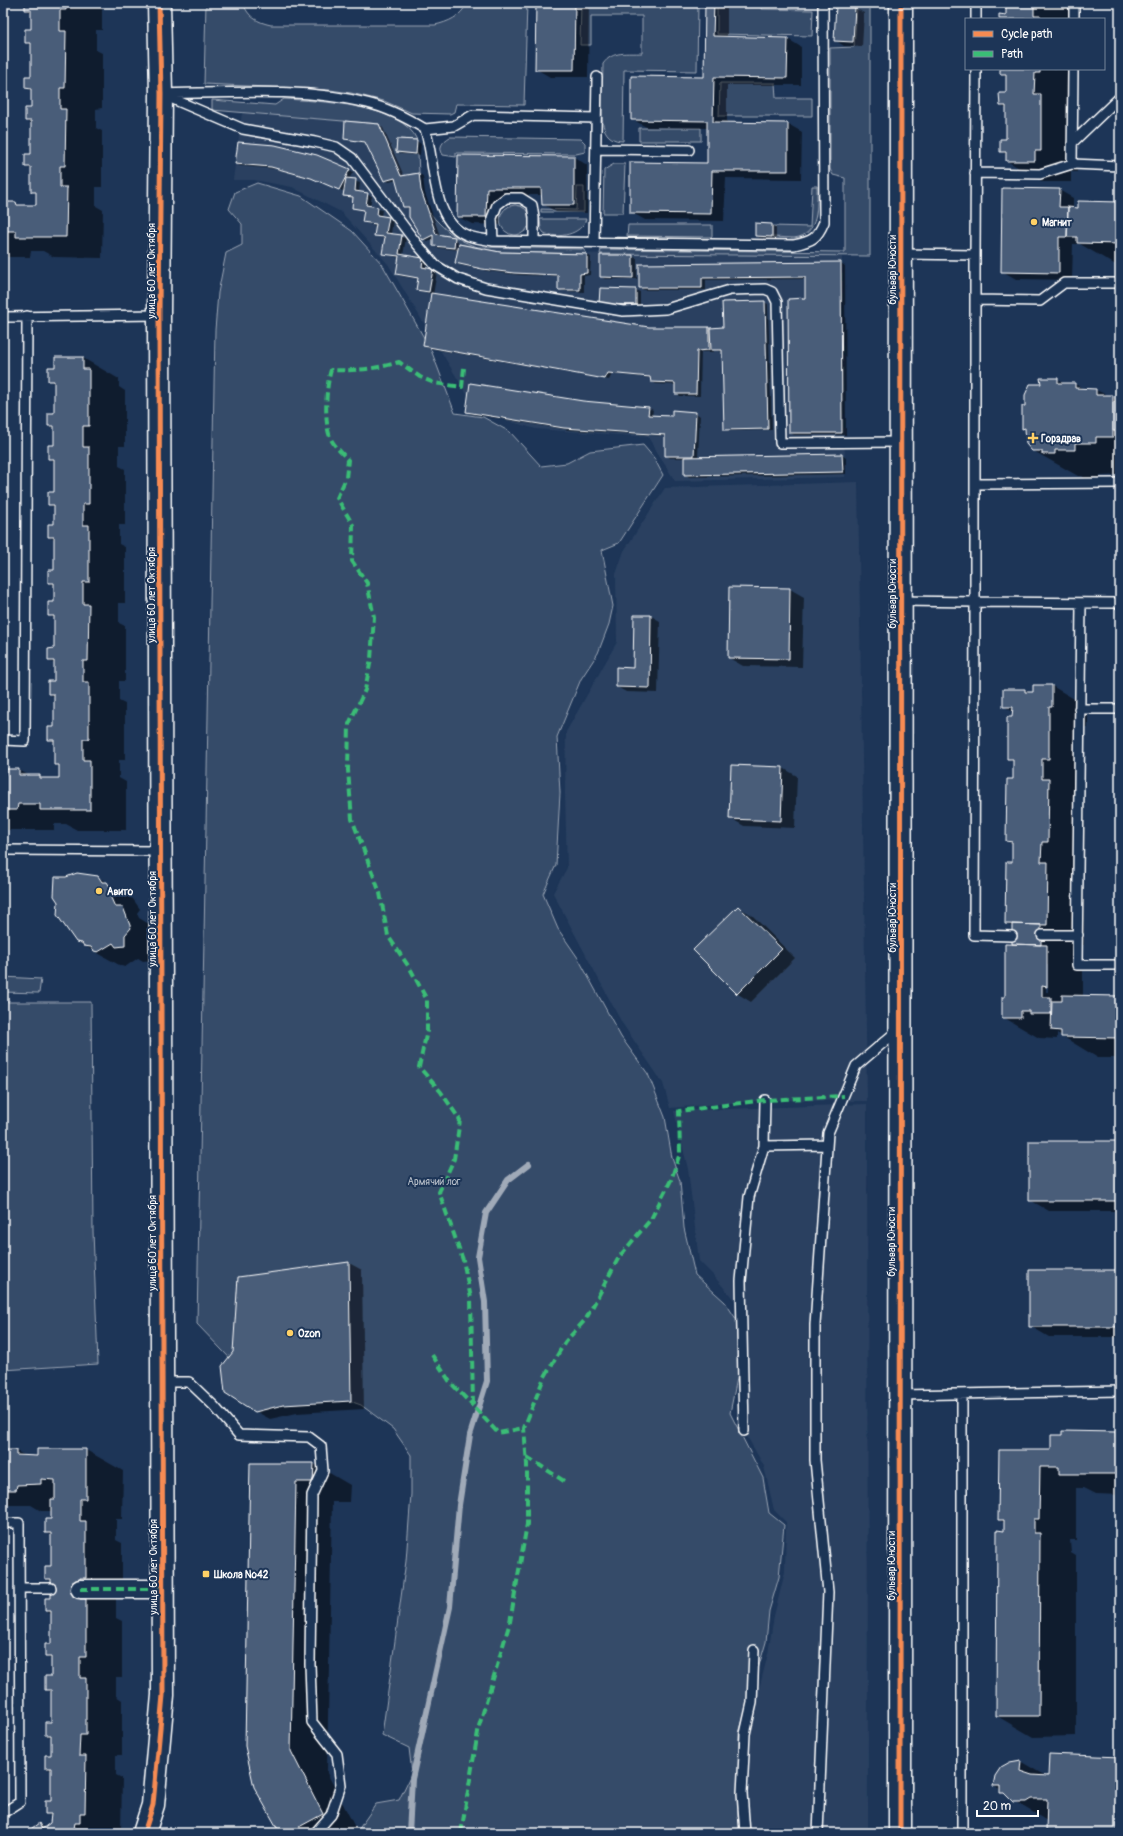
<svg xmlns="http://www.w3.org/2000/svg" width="1123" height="1836" font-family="Pangolin,sans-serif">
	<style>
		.built { fill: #2a4161 }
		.green { fill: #364b69; stroke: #9aa5b4 }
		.shadow { fill: #0007; fill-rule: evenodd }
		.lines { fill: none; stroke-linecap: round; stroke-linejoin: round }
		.stream { stroke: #a0aab8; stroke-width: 6 }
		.building { fill: #4a5d79; stroke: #fff }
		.lane-casing { stroke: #fff; stroke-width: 12 }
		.street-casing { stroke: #fff; stroke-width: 21 }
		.secondary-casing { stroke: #fff; stroke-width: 25 }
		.lane { stroke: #1d3557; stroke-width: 9 }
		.street { stroke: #1d3557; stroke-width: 18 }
		.secondary { stroke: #1d3557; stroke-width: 22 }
		.quiet { stroke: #3abd76; stroke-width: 4; stroke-dasharray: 8 4; stroke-linecap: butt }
		.cycleway-casing { stroke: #1d3557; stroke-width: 8 }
		.cycleway { stroke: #f68b52; stroke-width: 5 }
		.poi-dot { fill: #ffd166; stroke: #1d3557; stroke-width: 1.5 }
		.labels { text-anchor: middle; stroke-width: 4; stroke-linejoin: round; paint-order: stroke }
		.poi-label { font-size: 10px; font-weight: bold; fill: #fff; stroke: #1d3557; text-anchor: start }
		.street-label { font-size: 10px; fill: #fff; stroke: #1d3557 }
		.park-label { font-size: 10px; fill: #b9c0ca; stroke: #1d3557 }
	</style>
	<rect width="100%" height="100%" fill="#1d3557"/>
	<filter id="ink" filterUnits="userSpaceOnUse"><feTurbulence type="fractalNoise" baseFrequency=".025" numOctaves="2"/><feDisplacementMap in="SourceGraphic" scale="8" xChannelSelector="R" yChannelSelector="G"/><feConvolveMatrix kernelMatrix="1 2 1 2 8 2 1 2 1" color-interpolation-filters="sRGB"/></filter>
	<g filter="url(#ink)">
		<path class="built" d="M242,113L379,124L401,175L419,173L421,190L430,213L428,214L459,244L500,252L543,253L842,257L845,477L675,481L648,437L536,429L491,416L468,396L388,264L341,212L292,187L254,180H233Z
			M858,482L867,1101L765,1100L670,1108L663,1083L622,1023L553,893L567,868L565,793L566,732L617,642L616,574L624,551L665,488Z
			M867,1104L868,1833H748V1766L751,1721L768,1654L774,1616L785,1572L786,1522L774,1510L764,1466L744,1431L747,1392V1315L713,1275L699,1261L688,1169L674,1111Z"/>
		<path class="green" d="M206,3H243C248,17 257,22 271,25H435C448,22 461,17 467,3H527L524,105L456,104L454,112L450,114L412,113L384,101L351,93L330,90L204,84Z
			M287,3H374V4H287Z
			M381,3H429V4L381,5Z
			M717,3H762V9L813,10L812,36L717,34Z
			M862,3H870V256L600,254L601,249L845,252V178L833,175L830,169V48L854,47L857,7H862Z
			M581,4H698L697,71L624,70L623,141C614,141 607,137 604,128C600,118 603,77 603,64C613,50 627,54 642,53V16H591V45H580Z
			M720,83H775L776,98H812V116H719Z
			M284,99C317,101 403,104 417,140L397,139L396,152L418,154L419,173L401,176L379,124L212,110V100L275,105Z
			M639,128H701V141H639Z
			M450,137L581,139L585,143V152L576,154L456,153V157L443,155C438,147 442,142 450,137Z
			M614,164H625L623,213H603L604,170Z
			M257,183L301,196L352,231L382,264L431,350L455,413L483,417L510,432L541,466L567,463L590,451L643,445L654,458L663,475L619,543L602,550L613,606L609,624L598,653L581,679L557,737L560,793L556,865L543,894L558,929L578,958L621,1037L648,1074L665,1117L672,1158L680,1181L684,1228L695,1275L725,1302L740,1325V1363L730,1413L763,1478L769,1513L784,1525L779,1577L769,1611L766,1642L739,1733L738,1815L741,1833H356L376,1804L399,1800L412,1773L409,1748L382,1735L406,1561L411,1494V1455L393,1429L361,1405L333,1395L245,1374L197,1324L215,330L218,293L226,253L242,245V224L229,209L235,192Z
			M812,186H817C817,205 820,235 794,238C787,238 779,237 772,237V226L810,227Z
			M577,187H584V212H541V209L576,210Z
			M500 220a15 15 0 1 1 30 0a15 15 0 1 1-30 0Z
			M430,213C442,228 459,242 478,247L583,249L587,254L500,252L459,244L458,250L454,248V237L436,234L428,214Z
			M540,219H586C581,235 558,239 544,233L541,229Z
			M628,225H712V237L627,236Z
			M3,977L41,979L39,993L3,992Z
			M3,1002H91L93,1231L98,1364L3,1370Z"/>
		<path class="shadow" d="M26,3H102V30H96V50L102,53V108L96,109V128L102,131V187H96V206L103,210L102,258L54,257L43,251H31L30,257H3V201L7,203H16L21,206H37V194L32,191V170L26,166L32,155V124L26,121L32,109V91L26,88L32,77V46L26,42L32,30V13L26,10Z
			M537,3H589L588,77H550L536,69Z
			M593,3H727V38L788,39L801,47V85H727V123L788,124L802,132L801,179L726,178L724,221L645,220L631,212L708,164V128L646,127L632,119L705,78L706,4Z
			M1007,3H1076L1070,19H1000L1007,16Z
			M855,8L864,13L862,47L844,46L835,40Z
			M1001,69H1076L1077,172H1071V182H1043L1007,161V155L1001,151L1007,140V109L1001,106L1007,94V77L1001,73Z
			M379,125L383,128L404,176L419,174L423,176L425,193L440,236L454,238L458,241V245L500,253L587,255L591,257L590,275L584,276V292L563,291L559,289V276L519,275L487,271L460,265L456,262L459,250L438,248L434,246V239L428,242L424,239L410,209L404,207L397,180L389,182L385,180L367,143L349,140L345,138Z
			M417,141L421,144L420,155L401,154L397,152Z
			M459,156L574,157L587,165V213L556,212L543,204L542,195H500V225L472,224L458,217Z
			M236,164L349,169L353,172L349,179L360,183L359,193L372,196L370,206L382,210L381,217L393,220L391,234L406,238L403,256L423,259L427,262L426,269L437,272L433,295L649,328H708L711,330L724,328L764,302L768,304L772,430L729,431L725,429L723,352L713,350V352H701L700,396H680L676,393V385L656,384L652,382L651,378L612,374L609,380L428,348L424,346L432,294L417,290L419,279L401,276L397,274L400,258L383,253L386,239L375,235L376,226L363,222L365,211L353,207L354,198L348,197L344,195L345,192L317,180L276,169L240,166Z
			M1059,190L1073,198V209L1120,203V264H1114L1080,244H1073L1072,280L1016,279L1002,271Z
			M756,224L772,225L776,228V239L760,238L756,235Z
			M633,256L637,259V279H605L601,277Z
			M841,263L845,266L846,435H794L790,433L806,299V279L706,280V290H644L640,288V265Z
			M636,290L640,292V306H605Z
			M83,358L119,379V387L125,391V446H119V466L125,469V525H119V544L125,547V603H119V623L125,626V681H119V701L125,704V760H119V778L126,782V830H77L66,824H54V830H3V776L19,770L30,776H39L44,779H60V767L55,764V743L49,739L55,728V697L49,694L55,682V664L49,661L55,649V619L49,615L55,603V586L49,582L55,571V540L49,537L55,525V508L49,504L55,493V462L49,458L55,446V429L49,426L55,414V384L49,380L56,368Z
			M1057,379L1065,384H1075L1085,390H1096L1120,401V475L1100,476V480H1088L1082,476H1078L1032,450L1026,430L1023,428L1026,407L1042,385Z
			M583,402L649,408L653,410L652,416L673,417L696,413L700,416L698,458L842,455L846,458V474L689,477L685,474V458H670L666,455V436L569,430L471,414L467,411Z
			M790,589L804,597L802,667L743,666L729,658Z
			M635,616H651L660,621L658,693L626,692L617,687L634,669Z
			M1052,686L1088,707V727H1085V779H1078V798L1085,801L1084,862H1078V881L1084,884V945H1077L1083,967V997H1120V1058H1098L1057,1033V1039L1039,1038L1003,1017L1013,945V927L1006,924L1013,863V844L1007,841L1014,780V762L1008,758L1013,712L1004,706V690H1025L1031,693ZM1046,965H1048V992H1046Z
			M783,768L797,776L795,828L744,826L730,818Z
			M83,875L98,877L133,899L140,909L137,913L139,918L149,924L157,944L152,960L143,961L138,958L125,967L121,966L76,941L59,902L56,877Z
			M738,907L752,915L795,958L751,1002L738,994L695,950Z
			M3,910L5,911L4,938H3Z
			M1120,1142V1211H1049L1030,1200Z
			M349,1263L362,1270L364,1409L297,1413L270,1419L255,1411Z
			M1120,1271V1337H1049L1030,1326Z
			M1115,1433L1120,1436V1495L1096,1494L1084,1488H1076V1540H1070L1071,1552L1076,1555V1736L1033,1737L997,1716L1005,1532V1523L999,1520L1052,1451Z
			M38,1450H86L123,1471L122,1519H116V1540L122,1543V1598L116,1599V1618L122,1621V1677H116V1696L122,1700V1755H116V1775L122,1778L121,1833H30L39,1824L45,1828L51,1824L52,1817L46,1813L52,1802V1771L46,1768L52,1756V1738L46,1735L52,1723V1693L46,1689L52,1677V1660L46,1656L52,1645V1615L46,1611L52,1599V1582L46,1578L52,1567V1536L46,1532L52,1520V1511H41L31,1505H7V1511H3V1451H16L26,1456L38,1457Z
			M251,1464H314L350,1485L349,1502H332L327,1773L358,1833H281Z
			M1120,1758V1833H1051L1047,1831V1821L1014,1801L994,1786L1020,1761L1049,1778Z"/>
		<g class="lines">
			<path class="stream" d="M409,1833L412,1779L450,1607L459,1505L470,1435L487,1381L485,1302L478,1257L486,1213L508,1180L529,1164"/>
		</g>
		<path class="building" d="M25,3H66V10H60V31H66L65,88H60V109H66L65,166H60V187H67L66,237H16V231H3V202H16L17,205H36V192H31V167H25V154H31V121H25V108H31V89L25,88V76H31V43H25V29H31V10H25Z
			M536,3H575L574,70H535Z
			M705,3H714L713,36L788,38L787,78L714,77L713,122L788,123V171H712L711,214L630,213V162L707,163V121L631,120V76L704,77Z
			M1006,3H1034V16H1040V19H999V14L1006,15Z
			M836,5L855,7L853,42L834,41Z
			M1000,69H1040V73H1035L1034,94H1041V151H1035V161H1006V152H1000V139H1006V106H1000L999,93H1006V74H1000Z
			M345,121L379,124L401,176L419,173L421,190L436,234L455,237L454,248L433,246V235L423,240L409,217V207H403L395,178L384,181L365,142L344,139Z
			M397,139L417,140L416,154L396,152Z
			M238,142L275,145L317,155L350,169L339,190L311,178L271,167L235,164Z
			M458,155L574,156V205H542L541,188H487L486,217H457Z
			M346,178L356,179L355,191L368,193L366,205L378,207L377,215L389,217L386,233L402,235L399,254L423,258L422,267L433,269L429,292L416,290L418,278L396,274L399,256L382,254L385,237L374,236L376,224L362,222L364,210L352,208L353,197L343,196Z
			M1002,188L1060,189L1059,207H1068L1067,237H1059V273L1001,272Z
			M1078,201L1120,202V244L1077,243V237H1067L1068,207L1078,208Z
			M755,223L772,224V237L755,236Z
			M459,244L500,252L587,254V273L580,274V290H558V275L514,273L482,269L455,263Z
			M600,255H633V278L600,277Z
			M841,262L842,433H789L788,299L805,298V277L702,278V288H639V264Z
			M600,288L636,289V305L599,304Z
			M431,293L649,327H709V350L697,351L696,394H675V383L651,382L650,377L608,373L605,379L423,346Z
			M765,301L768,429L724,430L722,350H711L710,328L723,327L722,302Z
			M55,357H83V369H89V426H83V447H89V504H83V525H89V582H83V604H89L88,661H83V682H89V739H83V760H90V810H40V804H18L17,810H3V775H5L6,769H19V775H40V778H59V765H54V740H48V727H54V694H48V681H54V661H48V649L54,648V616H48V602H54V583H48V570H54V537H48V524H54V505H48V492H54V459H48V445H54V426H48V413H54V381H48V367H55Z
			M1040,378H1058V383H1075V388L1096,389V395H1113V437H1096V443H1075V450H1055V454H1042V451H1032L1026,444L1025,428L1022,429V406H1025V395L1030,384H1041Z
			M470,383L583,401L649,407L648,415L672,416V410L696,412L694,456H665V435L564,428L466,412Z
			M1113,402H1120V431H1113Z
			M842,454L843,472L684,475V457Z
			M729,587L790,588L789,659L728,658Z
			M634,615H651L650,688L616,687V667L633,668Z
			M1033,685H1052V707H1049V759H1042V779H1049L1048,842H1042L1041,862H1048L1047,925L1005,924L1006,862H1012V842L1006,841L1007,779H1013V759H1007V717H1012L1013,707H1003V689H1025V692H1033Z
			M731,765L783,767L781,821L729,819Z
			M77,873L98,876L102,882H107L114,893L111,898L115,907H123L131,928L125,935V946L116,947L113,943L98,952L94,951L91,947L84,946L82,943L76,942L57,915L58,902L54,896L55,877H66Z
			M738,906L782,949L737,994L693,950Z
			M1012,924L1041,925V945L1012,944Z
			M1005,944L1047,945V987L1042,986V997H1051V1014H1029V1011H1021V1018H1002V997H1005Z
			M1062,995L1120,996V1038L1061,1037V1031L1051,1030L1052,1001H1062Z
			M1029,1141H1120V1201H1029Z
			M349,1262L351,1401L283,1405L255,1412L225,1393L222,1366L233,1352L238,1277Z
			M1029,1270H1120V1327H1029Z
			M1062,1431L1116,1432V1437H1120V1474H1059V1467H1040L1039,1519H1034V1533H1040L1039,1716H996L997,1530L1004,1531V1520H998L999,1450H1051V1435H1062Z
			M37,1449H86V1499H80V1521H86V1578H80V1599H86V1657H80V1678H86V1735H80L79,1756H86L85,1813H80V1823H75L73,1833H29L28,1831L39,1823L42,1829L50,1823L51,1814H45V1801H51V1768H45V1755H51V1735H45V1722H51V1690H45V1676H51V1657H45V1644H51V1611H45V1598H51V1579H45V1566H51V1533H45V1519H51V1499H55V1480L41,1479V1484L17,1485L16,1490H4L3,1450H16V1455L37,1456Z
			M250,1463H314L313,1482H296L291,1751L323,1814L288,1833H280L254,1787L245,1746Z
			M1049,1754L1120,1757V1810H1118L1117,1833L1046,1831L1047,1799H1031L1026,1802H1013L1004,1793H1000V1786H993L995,1776L1001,1767L1010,1762L1021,1760L1020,1771L1032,1775L1048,1776Z"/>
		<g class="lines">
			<g class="lane-casing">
				<path id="lane" d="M976,19V3
					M1074,19V3
					M161,94C229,93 301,87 367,103C388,108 407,118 425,129C436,161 430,223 469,236C477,239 485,239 493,241L794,245C812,241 817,239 824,222L823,3
					M166,96L243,129L315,142L336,147L352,158L417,244L435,265L458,279L486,288L623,311L666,309L730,290L765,289L772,292L777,302L780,443L901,442
					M425,129L454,126L473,115L596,118
					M1072,143L1120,97
					M596,149L689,150
					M1072,164L1073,69
					M975,173L1040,174L1072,164L1120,166
					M493,241L492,218L497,205L506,198H521L532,205L534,218V241
					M594,242L597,77
					M901,254L975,255L976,69
					M975,300L1040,301L1064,283H1120
					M3,317L159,315
					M975,484L1120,483
					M901,601L975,602V255
					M1081,603L1077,965H1120
					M1079,709H1120
					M3,740L25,741L27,316
					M3,850L160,851
					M1042,935H1078
					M1012,936L974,935L975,602L1120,603
					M764,1146L765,1100
					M162,1382H189L214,1406L239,1435L309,1437L321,1446L323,1471L312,1495L310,1664L312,1722L337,1754L341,1785L331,1815L315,1833
					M962,1394V1833
					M900,1395L1120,1391
					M744,1431L741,1281L749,1197L764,1146L827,1145
					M3,1523H19L20,1802L3,1813
					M19,1588H51
					M745,1833L742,1793L745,1734L752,1703L754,1650
					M818,1833L828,1592L815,1460V1325L828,1133L856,1066L898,1030"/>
			</g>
			<g class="street-casing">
				<path id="street" d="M80,1589H162"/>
			</g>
			<g class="secondary-casing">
				<path id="secondary" d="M144,1833L153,1805L163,1695L159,315L161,94L159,3
					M900,1833L901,3"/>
			</g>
			<use href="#lane" class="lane"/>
			<use href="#street" class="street"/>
			<use href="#secondary" class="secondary"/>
			<path class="quiet" d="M464,368L462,387L434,383L420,377L399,362C376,369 355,371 331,370C326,385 323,427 332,441C336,448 343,454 348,460L346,478L337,498L353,525L352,561L367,583L374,617L371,659L365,690L349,724L348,770L352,819L380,893L388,936L411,970L427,1000V1031L419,1067L441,1092L460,1120L454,1159L439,1192L463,1260L471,1298L473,1406L498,1433L524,1428
				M432,1355L450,1382L473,1406
				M527,1457L567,1483
				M80,1589H162
				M461,1833L479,1726L510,1622L527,1524V1464L524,1428L543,1380L565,1342L586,1319L619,1257L651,1219L671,1180L680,1153L679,1111L765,1100L844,1096"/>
			<g class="cycleway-casing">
				<path id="cycleway" d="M144,1833L153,1805L163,1695L159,315L161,94L159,3
					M900,1833L901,3"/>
			</g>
			<use href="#cycleway" class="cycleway"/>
		</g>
	</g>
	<g class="poi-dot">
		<circle cx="1034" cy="222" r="4"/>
		<path d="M1031 432h4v4h4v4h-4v4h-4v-4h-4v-4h4z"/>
		<circle cx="99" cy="891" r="4"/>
		<circle cx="290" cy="1333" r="4"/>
		<rect x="202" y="1570" width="8" height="8" rx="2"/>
	</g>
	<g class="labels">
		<g class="poi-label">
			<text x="1042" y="226">Магнит</text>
			<text x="1041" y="442">Горздрав</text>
			<text x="107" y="895">Авито</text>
			<text x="298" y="1337">Ozon</text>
			<text x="214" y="1578">Школа №42</text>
		</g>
		<g class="street-label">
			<text transform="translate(892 270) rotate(-90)" y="4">бульвар Юности</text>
			<text transform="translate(151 271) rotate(-90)" y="4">улица 60 лет Октября</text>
			<text transform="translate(892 594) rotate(-90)" y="4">бульвар Юности</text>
			<text transform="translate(151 595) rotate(-90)" y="4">улица 60 лет Октября</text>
			<text transform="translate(892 918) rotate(-90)" y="4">бульвар Юности</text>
			<text transform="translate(152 919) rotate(-90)" y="4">улица 60 лет Октября</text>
			<text transform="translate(891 1242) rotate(-90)" y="4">бульвар Юности</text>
			<text transform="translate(152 1243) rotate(-90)" y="4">улица 60 лет Октября</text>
			<text transform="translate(891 1566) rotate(-90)" y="4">бульвар Юности</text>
			<text transform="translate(153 1567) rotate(-90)" y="4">улица 60 лет Октября</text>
		</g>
		<g class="park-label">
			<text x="434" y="1185">Армячий лог</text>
		</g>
	</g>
	<rect width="1123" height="1836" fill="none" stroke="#1d3557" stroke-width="16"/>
	<rect x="8" y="8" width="1107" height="1820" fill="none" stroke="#fff" stroke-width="1.5" filter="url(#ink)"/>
	<rect x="965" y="18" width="140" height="52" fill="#1d3557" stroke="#77869a"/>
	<rect x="973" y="31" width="20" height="6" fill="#f68b52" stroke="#77869a"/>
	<text x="1001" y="38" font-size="12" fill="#ffffff">Cycle path</text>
	<rect x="973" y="51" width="20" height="6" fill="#3abd76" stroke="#77869a"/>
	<text x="1001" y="58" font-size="12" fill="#ffffff">Path</text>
	<path d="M977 1810v6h61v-6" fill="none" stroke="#ffffff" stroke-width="2"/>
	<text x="983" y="1810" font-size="12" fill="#ffffff" stroke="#1d3557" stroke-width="3" paint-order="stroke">20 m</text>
</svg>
